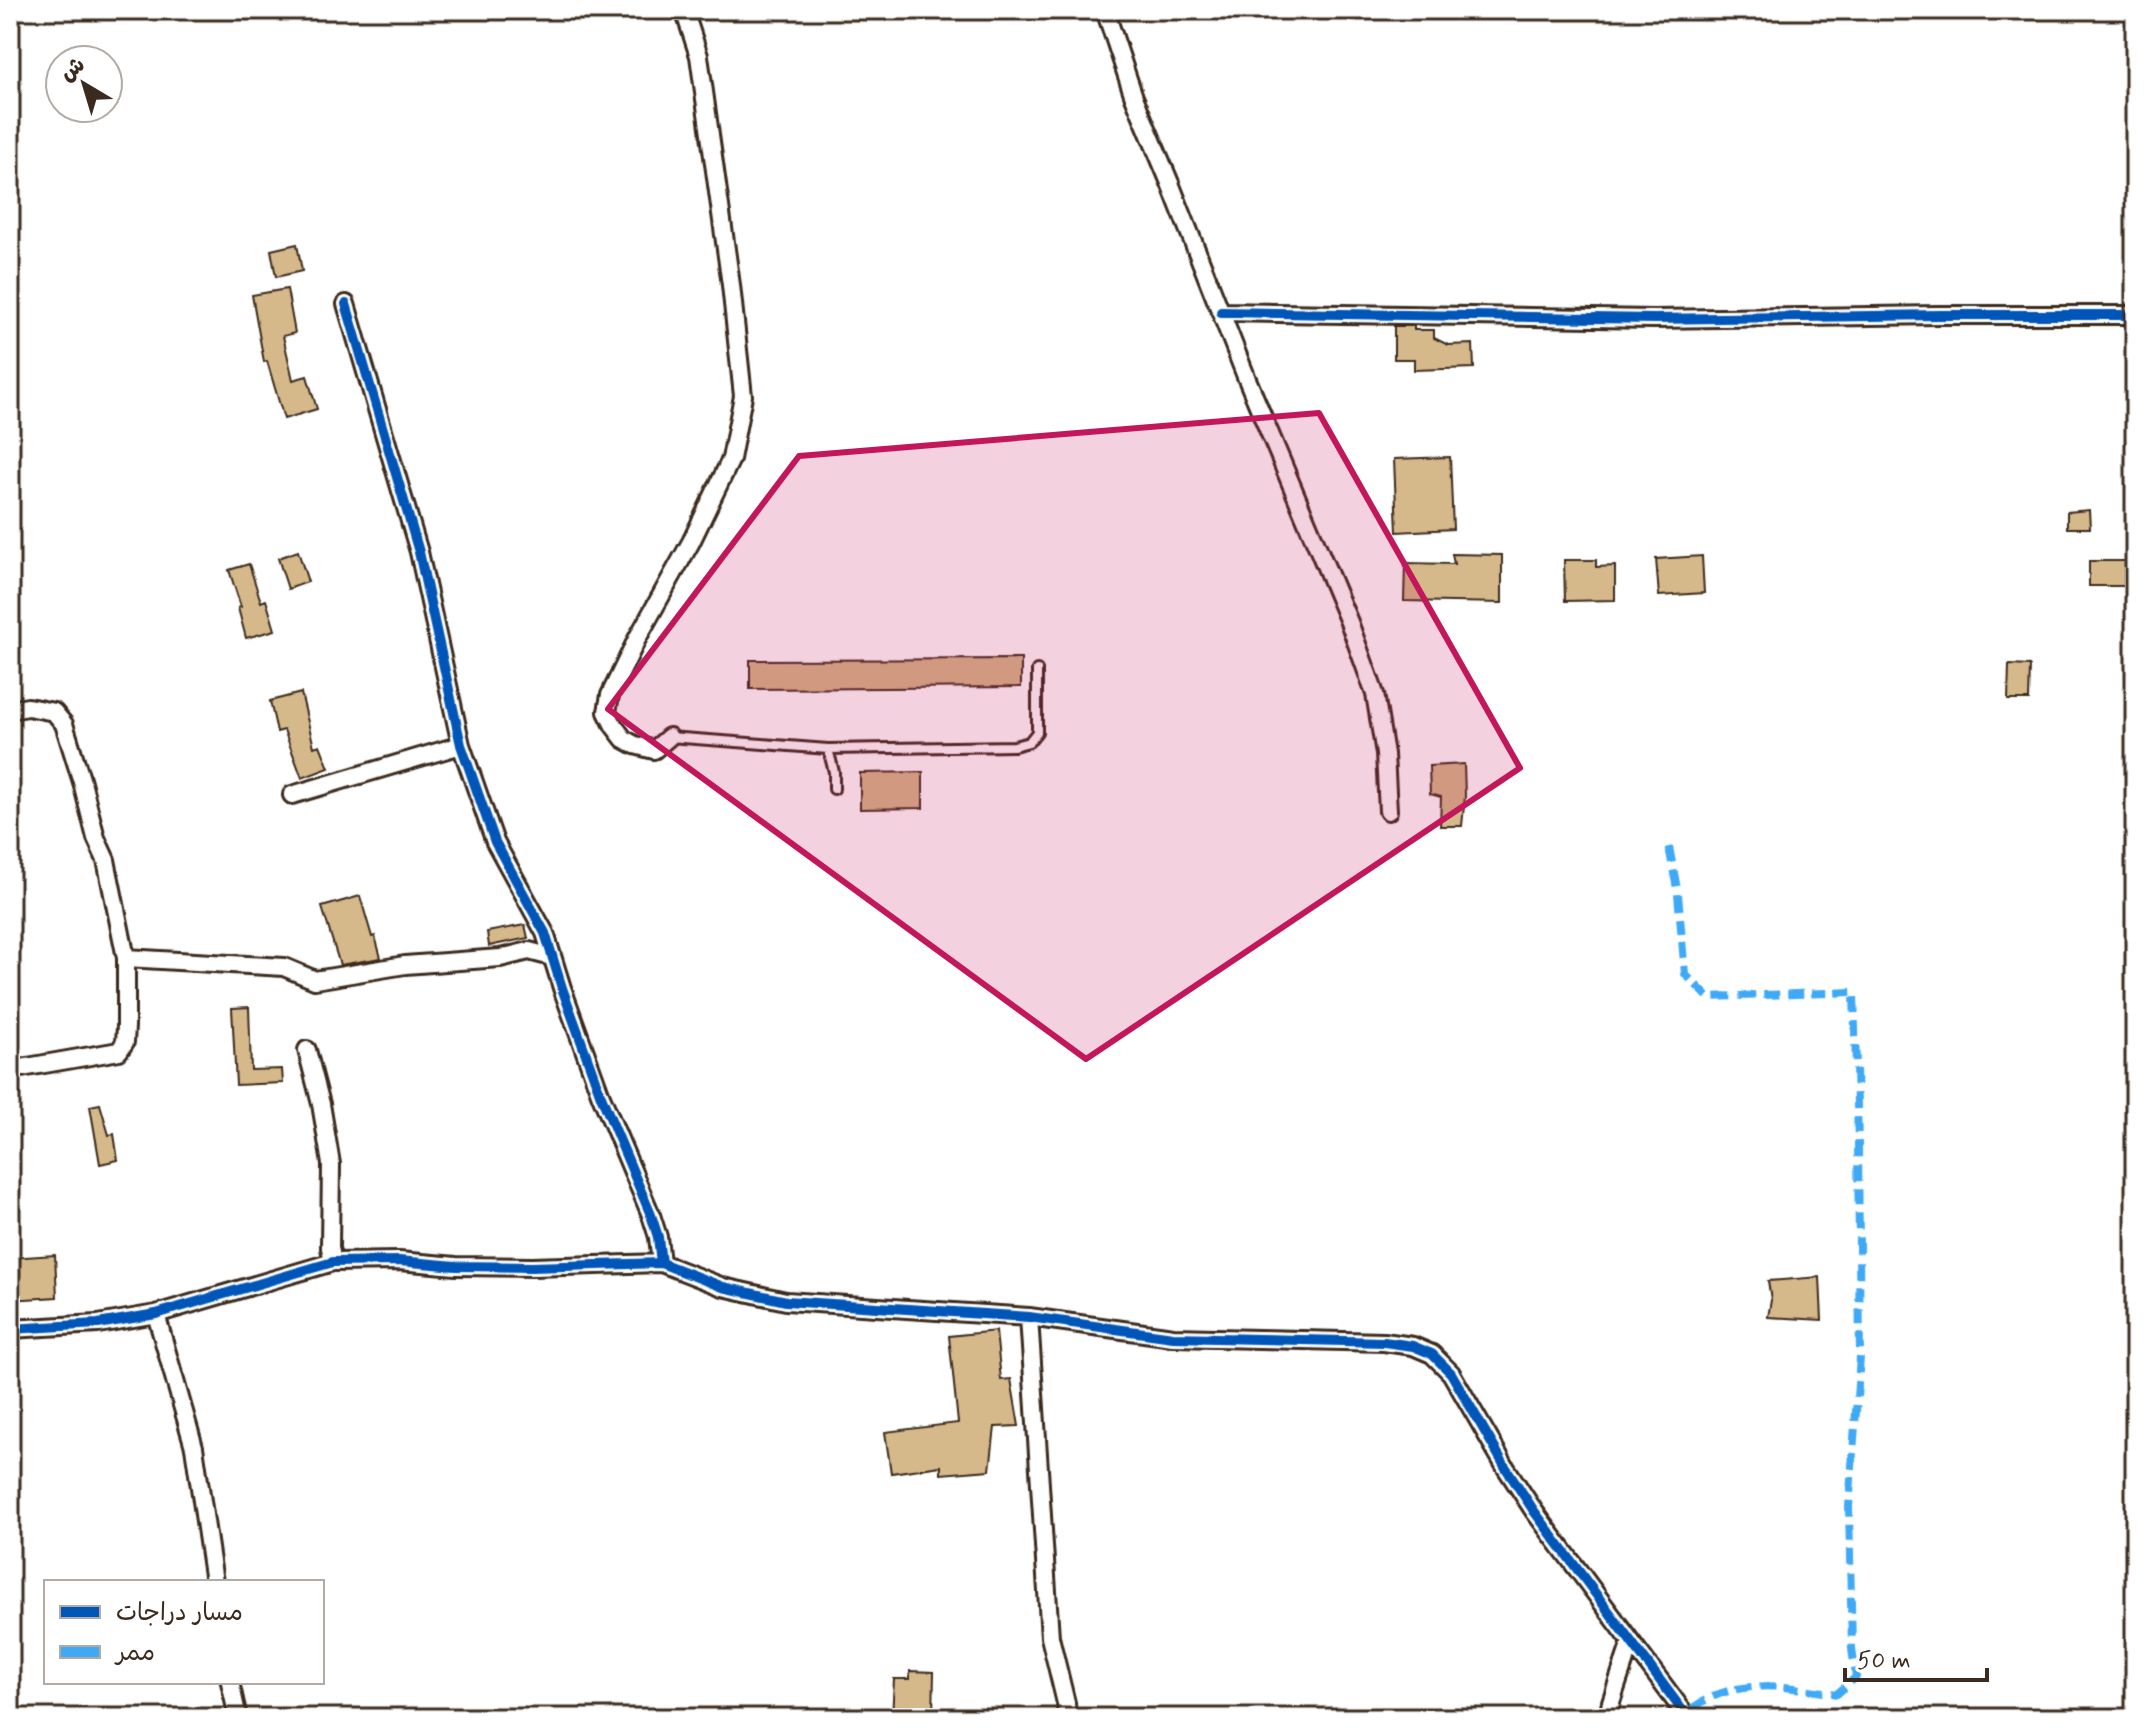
<svg xmlns="http://www.w3.org/2000/svg" width="2145" height="1728" font-family="Mynerve,'Playpen Sans Arabic',sans-serif">
	<style>
		.building { fill: #d5b98a; stroke: #3b2a1e; stroke-width: 2 }
		.lines { fill: none; stroke-linecap: round; stroke-linejoin: round }
		.lane-casing { stroke: #3b2a1e; stroke-width: 14 }
		.street-casing { stroke: #3b2a1e; stroke-width: 22 }
		.lane { stroke: #fff; stroke-width: 8 }
		.street { stroke: #fff; stroke-width: 16 }
		.quiet { stroke: #3fa9f5; stroke-width: 8; stroke-dasharray: 16 8; stroke-linecap: butt }
		.cycleway-casing { stroke: #fff; stroke-width: 15 }
		.cycleway { stroke: #0057b8; stroke-width: 10 }
		.marked { fill: #c2185b; fill-opacity: 0.2; stroke: #c2185b; stroke-width: 6; stroke-linejoin: round }
	</style>
	<rect width="100%" height="100%" fill="#fff"/>
	<filter id="ink" filterUnits="userSpaceOnUse"><feTurbulence type="fractalNoise" baseFrequency=".0125" numOctaves="2"/><feDisplacementMap in="SourceGraphic" scale="16" xChannelSelector="R" yChannelSelector="G"/><feConvolveMatrix kernelMatrix="1 2 1 2 8 2 1 2 1" color-interpolation-filters="sRGB"/></filter>
	<g filter="url(#ink)">
		<path class="building" d="M297,244L302,271L276,277L271,250Z
			M287,289L295,333L283,336L293,380L307,376L317,409L284,419L267,361L264,362L252,295Z
			M1394,326H1414V330H1434V338L1448,345L1473,344L1474,368L1414,370V359H1394Z
			M1450,457L1453,529L1397,532L1394,459Z
			M2089,510L2090,528H2067V512Z
			M298,551L308,582L288,589L278,558Z
			M1452,554L1502,555V603L1404,601L1405,563L1454,564Z
			M1702,556L1704,593L1659,596L1656,559Z
			M1564,560H1596V567L1615,566V600L1565,601Z
			M2089,561H2127L2126,586H2089Z
			M249,564L261,602L266,600L275,630L246,638L238,608L241,607L229,570Z
			M1021,659V687L750,689V660Z
			M2009,665L2030,666L2029,700H2008Z
			M301,693L314,747L320,745L329,768L302,778L284,730L277,732L270,701Z
			M1464,764L1465,796L1462,826H1440L1441,797L1430,794L1429,766Z
			M923,772V808L860,809V773Z
			M360,896L372,937L375,936L381,958L340,965L322,907Z
			M525,925L528,938L489,946L487,932Z
			M249,1007L251,1070L282,1069L283,1083L236,1085L232,1008Z
			M100,1104L109,1135L114,1134L118,1160L100,1164L90,1106Z
			M55,1255L57,1297L10,1300V1258Z
			M1820,1277L1822,1320L1768,1317L1771,1300L1768,1281Z
			M996,1331L1001,1380L1011,1379L1019,1426L995,1427L990,1470L941,1474V1466L891,1473L885,1432L958,1423L949,1336Z
			M910,1671L934,1672L933,1718H892L894,1679H910Z"/>
		<g class="lines">
			<g class="lane-casing">
				<path id="lane" d="M669,737L828,749L834,772V789
					M828,749L1014,746L1029,742L1037,732V670"/>
			</g>
			<g class="street-casing">
				<path id="street" d="M1105,10L1134,97L1170,183L1247,379L1349,622L1375,694L1385,754L1388,811
					M346,304L419,552L461,745L495,842L545,933L562,988L601,1096L651,1215L658,1237L661,1263
					M1221,312L1654,319L1940,315H2135
					M10,710L28,707L54,712L64,724L82,782L96,838L106,860L126,958V1026L125,1042L119,1051L10,1070
					M669,737L654,750L635,745L624,739L614,726L607,712L610,695L638,637L691,542L731,459L743,396L731,285L699,56L684,10
					M292,795L461,745
					M126,958L284,967L315,980L405,965L500,958L529,951L552,957
					M307,1050L321,1104L331,1164L330,1248L333,1262
					M156,1314L194,1447L214,1582
					M1029,1317L1050,1637L1066,1703L1067,1718
					M10,1329L98,1324L156,1314L333,1262L399,1261L456,1266L532,1267L661,1263L723,1287L786,1301L1029,1317L1173,1337L1384,1342L1413,1346L1432,1354L1451,1373L1506,1468L1534,1511L1688,1718
					M230,1682L238,1718
					M1608,1718L1611,1702L1631,1642"/>
			</g>
			<use href="#lane" class="lane"/>
			<use href="#street" class="street"/>
			<path class="quiet" d="M1669,847L1678,894L1685,974L1708,997L1854,992L1858,1143L1860,1357L1849,1507L1852,1649L1856,1677L1837,1694C1796,1688 1751,1679 1712,1697C1702,1701 1693,1708 1684,1714"/>
			<g class="cycleway-casing">
				<path id="cycleway" d="M346,304L419,552L461,745L495,842L545,933L562,988L601,1096L651,1215L658,1237L661,1263
					M1221,312L1654,319L1940,315H2135
					M10,1329L98,1324L156,1314L333,1262L399,1261L456,1266L532,1267L661,1263L723,1287L786,1301L1029,1317L1173,1337L1384,1342L1413,1346L1432,1354L1451,1373L1506,1468L1534,1511L1688,1718"/>
			</g>
			<use href="#cycleway" class="cycleway"/>
		</g>
	</g>
	<path class="marked" d="M1319,413L1520,768L1086,1059L608,709L799,456Z"/>
	<rect width="2145" height="1728" fill="none" stroke="#fff" stroke-width="40"/>
	<rect x="20" y="20" width="2105" height="1688" fill="none" stroke="#3b2a1e" stroke-width="3" filter="url(#ink)"/>
	<rect x="44" y="1580" width="280" height="104" fill="#ffffff" stroke="#b1aaa5" stroke-width="2"/>
	<rect x="60" y="1606" width="40" height="12" fill="#0057b8" stroke="#b1aaa5" stroke-width="2"/>
	<text x="116" y="1620" font-size="24" fill="#3b2a1e">مسار دراجات</text>
	<rect x="60" y="1646" width="40" height="12" fill="#3fa9f5" stroke="#b1aaa5" stroke-width="2"/>
	<text x="116" y="1660" font-size="24" fill="#3b2a1e">ممر</text>
	<g transform="translate(84 84) rotate(322)"><circle r="38" fill="#ffffff" stroke="#b1aaa5" stroke-width="2"/>
	<path d="M0-6L14 30L0 20L-14 30Z" fill="#3b2a1e"/>
	<text y="-12" font-size="22" font-weight="bold" text-anchor="middle" fill="#3b2a1e">ش</text>
	</g>
	<path d="M1845 1668v12h142v-12" fill="none" stroke="#3b2a1e" stroke-width="4"/>
	<text x="1857" y="1668" font-size="24" fill="#3b2a1e" stroke="#ffffff" stroke-width="6" paint-order="stroke">50 m</text>
</svg>
